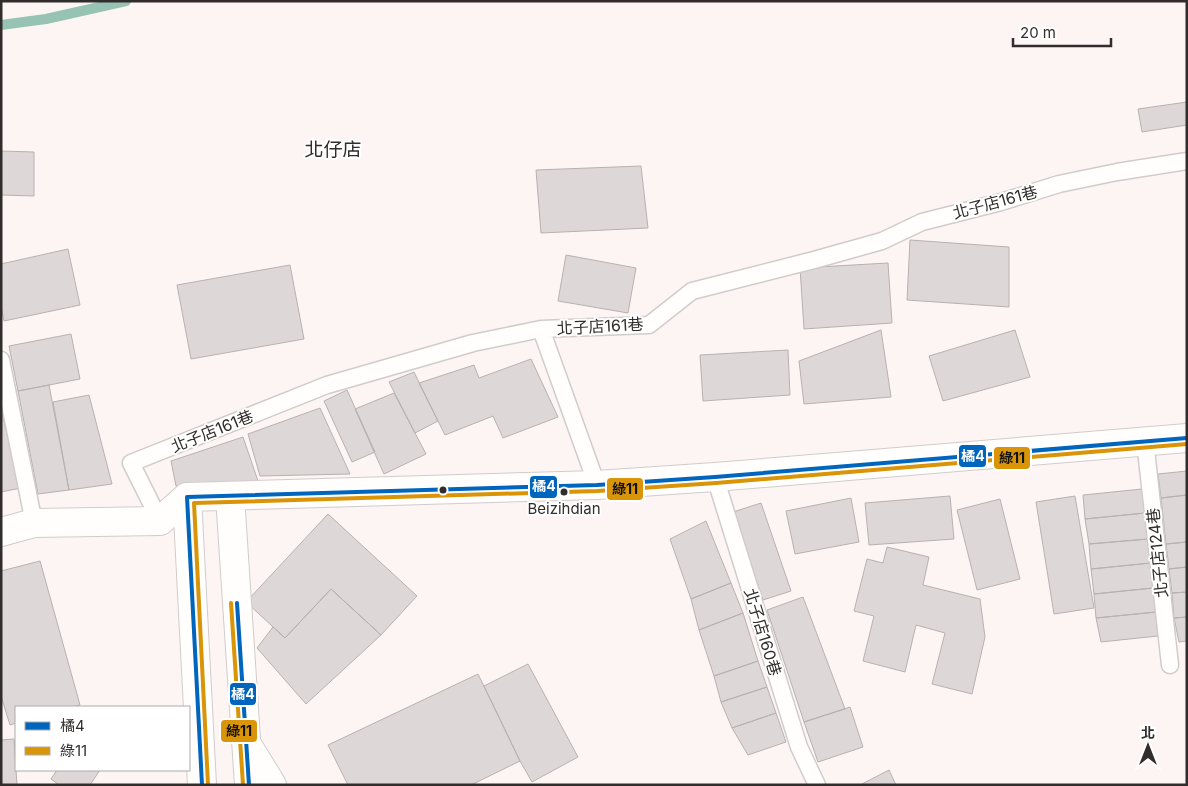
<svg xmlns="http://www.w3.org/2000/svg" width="1188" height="786" font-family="Inter,'Noto Sans TC',sans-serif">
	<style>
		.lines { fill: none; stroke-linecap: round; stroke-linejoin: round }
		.stream { stroke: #96c3b4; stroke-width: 10 }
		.building { fill: #ddd8d7; stroke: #b7b2b1 }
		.service-casing { stroke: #d1cccb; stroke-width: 19 }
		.minor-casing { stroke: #d1cccb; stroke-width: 30 }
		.tertiary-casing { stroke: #d1cccb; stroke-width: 30 }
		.service { stroke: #fffefd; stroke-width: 16 }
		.minor { stroke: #fffefd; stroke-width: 28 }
		.tertiary { stroke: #fffefd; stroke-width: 28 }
		.bus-1-casing { stroke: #fff; stroke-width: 8 }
		.bus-2-casing { stroke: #fff; stroke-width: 8 }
		.bus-1 { stroke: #0065bd; stroke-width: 4 }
		.bus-2 { stroke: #d99407; stroke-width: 4 }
		.bus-dot { fill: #312d2c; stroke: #fff; stroke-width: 2 }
		.labels { text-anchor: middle; stroke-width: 4; stroke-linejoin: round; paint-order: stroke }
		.bus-label { font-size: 15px; fill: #312d2c; stroke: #fff }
		.street-label { font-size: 16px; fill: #312d2c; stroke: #fff }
		.quarter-label { font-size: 19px; fill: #312d2c; stroke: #fff }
		.line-badge { stroke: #fff; stroke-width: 2 }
		.badge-label { font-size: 14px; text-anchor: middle; font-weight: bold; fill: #fff }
		.pale-badge-label { font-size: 14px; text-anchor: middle; font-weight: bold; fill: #111 }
	</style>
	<rect width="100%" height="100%" fill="#fcf5f4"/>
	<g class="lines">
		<path class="stream" d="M1,25L46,19L126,1"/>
	</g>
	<path class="building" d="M1187,102V125L1142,132L1138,109Z
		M1,151L34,152V196L1,195Z
		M641,166L648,228L541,233L536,170Z
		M910,240L1009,247V307L907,300Z
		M68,249L80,305L4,321L1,306V264Z
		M566,255L636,268L628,313L558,301Z
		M888,263L892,323L804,329L800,268Z
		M290,265L304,339L191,359L177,285Z
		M881,330L891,397L804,404L799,361Z
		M1015,330L1030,377L943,401L929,356Z
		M71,334L80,379L18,391L9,346Z
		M788,350L790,395L703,401L700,355Z
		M531,359L558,417L503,438L493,416L445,435L419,383L474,365L479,378Z
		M414,372L438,421L415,433L389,382Z
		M49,385L69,490L38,494L18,391Z
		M347,390L375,452L352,462L324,401Z
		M394,393L426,454L384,474L355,409Z
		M89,395L112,484L69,490L53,402Z
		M320,408L350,474L260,476L248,434Z
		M1,410L21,488L1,492Z
		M243,437L258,481L176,486L171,461Z
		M1187,471V495L1161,498L1158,474Z
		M1142,489L1145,513L1085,519L1083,495Z
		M1187,495V542L1166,544L1161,498Z
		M950,496L954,539L869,545L865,503Z
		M1075,496L1094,608L1054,614L1036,502Z
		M851,498L859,542L795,554L786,511Z
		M1000,499L1020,579L977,590L957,510Z
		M761,503L791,591L763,600L733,512Z
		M1145,513L1148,539L1089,544L1085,519Z
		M328,514L417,596L381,635L331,589L285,638L246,602Z
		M706,521L731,583L691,599L670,539Z
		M1148,539L1151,563L1091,569L1089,544Z
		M1187,542V567L1169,569L1166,544Z
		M887,547L929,557L923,585L980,599L985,637L972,694L932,684L945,633L916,625L905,672L863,661L874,616L854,611L867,559L883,563Z
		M40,561L80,705L73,707H16V723L10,725L1,696V571Z
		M1151,563L1153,588L1094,594L1091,569Z
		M1187,567V592L1172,593L1169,569Z
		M731,583L743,613L699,630L691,599Z
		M1153,588L1156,612L1096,618L1094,594Z
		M331,589L381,635L306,704L257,648L273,627L285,638Z
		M1187,592V617L1174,618L1172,593Z
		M803,597L845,709L804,722L767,610Z
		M1156,612L1158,636L1101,642L1096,618Z
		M743,613L758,661L714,676L699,630Z
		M1187,617V641L1179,642L1174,618Z
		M758,661L767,687L721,702L714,676Z
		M528,664L578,757L532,782L520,761L484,686Z
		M478,674L520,761L471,785H348L328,745Z
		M767,687L776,713L732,728L721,702Z
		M850,707L863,747L818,762L804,722Z
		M776,713L786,742L748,755L732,728Z
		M14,739L17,785H1V740Z
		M57,770H100L90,785H59L51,779Z
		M889,770L896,785H860Z"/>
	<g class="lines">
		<g class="service-casing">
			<path id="service" d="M541,329L597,485
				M1,360L34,523
				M1145,441L1170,665
				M715,477L799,747L817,785
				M160,521L131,463L327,385L473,343L541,329L649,325L692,291L814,260L882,241L922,222L1001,202L1059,184L1117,172L1187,161"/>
		</g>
		<g class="minor-casing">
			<path id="minor" d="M1,532L34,523L160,521L187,497"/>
		</g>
		<g class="tertiary-casing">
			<path id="tertiary" d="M230,496L249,785
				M248,746L272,785
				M202,785L187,497L597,485L715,477L1187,438"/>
		</g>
		<use href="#service" class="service"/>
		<use href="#minor" class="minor"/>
		<use href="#tertiary" class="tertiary"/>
		<g class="bus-1-casing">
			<path id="bus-1" d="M237,603L249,785
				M202,785L187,497L597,485L715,477L1187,438"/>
		</g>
		<g class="bus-2-casing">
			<path id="bus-2" d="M231,603L243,785
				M208,785L194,503L597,491L716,483L1187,444"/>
		</g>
		<use href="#bus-1" class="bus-1"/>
		<use href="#bus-2" class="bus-2"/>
	</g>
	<g class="bus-dot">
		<circle cx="443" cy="490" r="4.5"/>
		<circle cx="564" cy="492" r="4.5"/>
	</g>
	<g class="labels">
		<g class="bus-label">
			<text x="564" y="514">Beizihdian</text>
		</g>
		<g class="street-label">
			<text transform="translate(995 202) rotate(-15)" y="6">北子店161巷</text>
			<text transform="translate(600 326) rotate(-3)" y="6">北子店161巷</text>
			<text transform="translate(212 431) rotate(-22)" y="6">北子店161巷</text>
			<text transform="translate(1157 553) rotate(-96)" y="6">北子店124巷</text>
			<text transform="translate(763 632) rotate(73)" y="6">北子店160巷</text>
		</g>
		<g class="quarter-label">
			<text x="333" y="156">北仔店</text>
		</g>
	</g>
	<g class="line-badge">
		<rect x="958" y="444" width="29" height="24" rx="5" fill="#0065bd"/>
		<rect x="993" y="446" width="38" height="24" rx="5" fill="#d99407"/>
		<rect x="529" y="475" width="29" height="24" rx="5" fill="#0065bd"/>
		<rect x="606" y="477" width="38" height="24" rx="5" fill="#d99407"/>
		<rect x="229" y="682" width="28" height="24" rx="5" fill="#0065bd"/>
		<rect x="220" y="719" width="38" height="24" rx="5" fill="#d99407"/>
	</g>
	<g class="badge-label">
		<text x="973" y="461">橘4</text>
		<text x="544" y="491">橘4</text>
		<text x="243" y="699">橘4</text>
	</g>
	<g class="pale-badge-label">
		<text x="1012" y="463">綠11</text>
		<text x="625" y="494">綠11</text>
		<text x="239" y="736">綠11</text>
	</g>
	<rect width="1188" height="786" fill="none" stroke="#312d2c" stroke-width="5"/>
	<rect x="15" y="706" width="175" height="65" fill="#ffffff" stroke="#adabab"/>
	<rect x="25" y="722" width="25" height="8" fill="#0065bd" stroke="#adabab"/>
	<text x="60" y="731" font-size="15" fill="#312d2c">橘4</text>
	<rect x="25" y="747" width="25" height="8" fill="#d99407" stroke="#adabab"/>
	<text x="60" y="756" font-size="15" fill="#312d2c">綠11</text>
	<g transform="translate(1148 746)" stroke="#ffffff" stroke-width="4" paint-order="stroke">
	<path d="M0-4L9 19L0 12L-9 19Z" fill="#312d2c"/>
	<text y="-8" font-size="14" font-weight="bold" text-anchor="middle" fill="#312d2c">北</text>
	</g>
	<path d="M1013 38v8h98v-8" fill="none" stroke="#312d2c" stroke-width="2.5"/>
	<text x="1020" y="38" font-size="15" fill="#312d2c" stroke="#ffffff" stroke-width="4" paint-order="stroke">20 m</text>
</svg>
